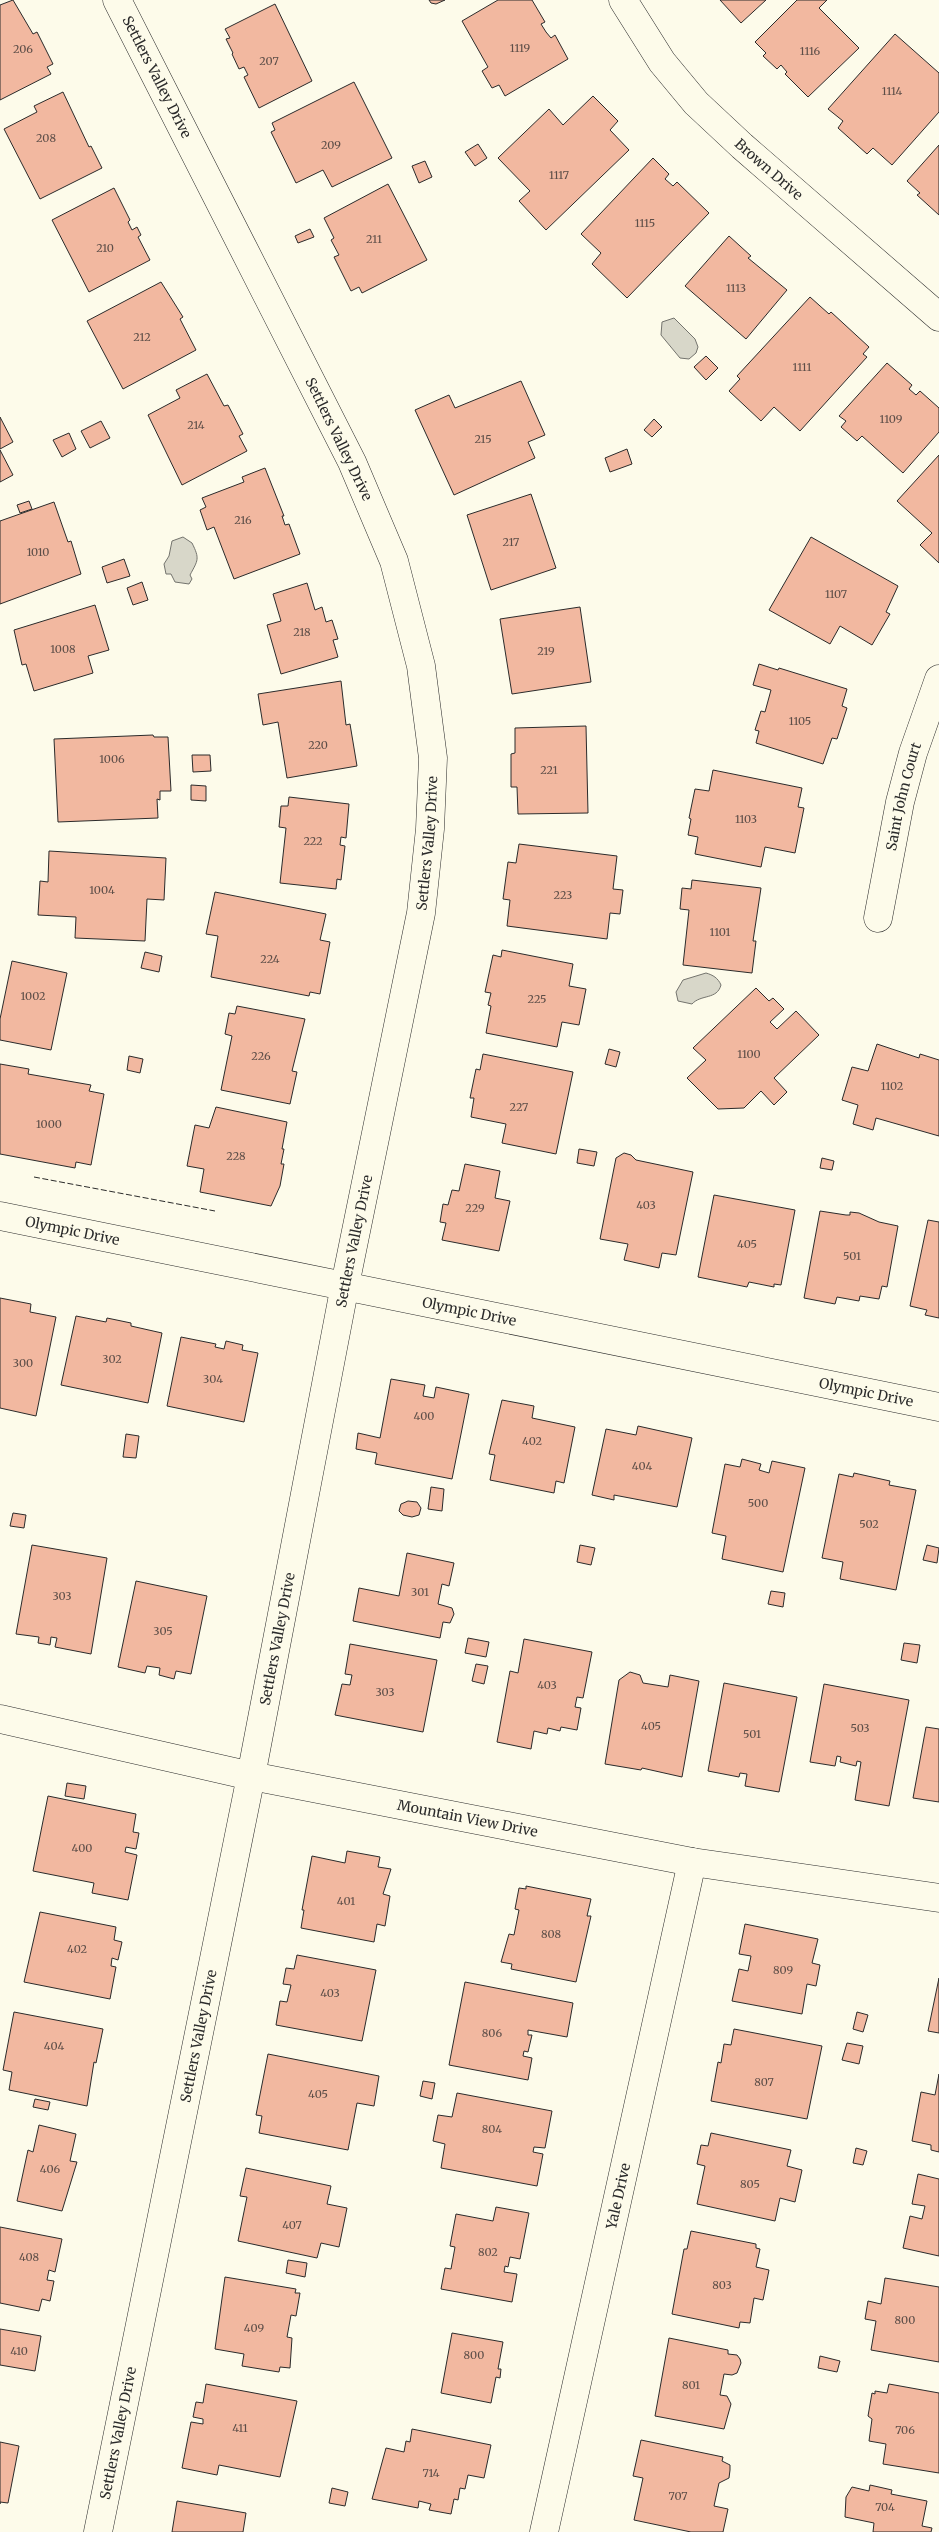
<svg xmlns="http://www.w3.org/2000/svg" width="939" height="2532" font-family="Merriweather,serif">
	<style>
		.water { fill: #d8d7c9; stroke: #74746e }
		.building { fill: #f2b8a0; stroke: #2b2b2b }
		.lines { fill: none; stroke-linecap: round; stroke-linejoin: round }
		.minor-casing { stroke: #2b2b2b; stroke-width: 29 }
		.tertiary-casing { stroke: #2b2b2b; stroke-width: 29 }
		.minor { stroke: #fdfbea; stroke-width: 28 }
		.tertiary { stroke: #fdfbea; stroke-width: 28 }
		.fence { stroke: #2b2b2b; stroke-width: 1; stroke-dasharray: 6 2.5; stroke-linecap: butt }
		.labels { text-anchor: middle; stroke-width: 4; stroke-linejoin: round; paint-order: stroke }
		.number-label { font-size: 11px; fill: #5d4e48 }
		.street-label { font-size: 14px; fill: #2b2b2b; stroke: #fdfbea }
	</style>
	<rect width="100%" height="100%" fill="#fdfbea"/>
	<path class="water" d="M674,318L695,339L698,347L696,353L689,359L680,358L661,335L662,322Z
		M183,537L192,543C200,559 198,560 190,575L192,579L189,584L175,582L171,574H166L164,564L169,556L172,541Z
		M706,973C713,975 718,978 721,985C717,1000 701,994 692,1004L678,1001L676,992L683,980Z"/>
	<path class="building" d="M13,0L33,34L37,32L53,64L47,67L51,74L0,100V5Z
		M429,0H445L436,4L431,3Z
		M498,0H532L545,22L541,24L546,32L551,38L555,35L568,59L505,96L499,85L492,88L482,71L488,67L462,21Z
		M720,0H766L741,23Z
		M797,0H827L819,8L859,48L808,97L785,74L787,72L781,65L777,69L763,56L766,53L755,42Z
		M275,4L312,81L259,108L244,77L248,75L244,67L239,69L232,54L233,53L226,39L230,38L225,29Z
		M895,34L939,73V112L892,165L873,148L867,154L838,128L843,121L828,109Z
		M354,82L392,158L332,187L323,170L296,183L271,132L275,130L272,123Z
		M63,92L89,147L91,146L102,168L40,199L4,129L37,112L34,106Z
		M593,96L618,121L610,130L629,150L546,230L519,201L530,191L498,158L549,109L563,125Z
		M478,144L487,158L475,166L465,152Z
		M939,145V215L917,195L920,193L907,181Z
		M653,158L669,174L665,179L673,186L677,182L709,213L627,298L592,264L601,253L581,234Z
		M425,161L432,177L419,183L412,166Z
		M388,184L427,260L362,293L359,287L351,291L334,257L339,255L331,240L334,238L324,218Z
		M114,188L130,220L128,222L132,230L137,227L141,235L138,237L150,260L89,292L52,220Z
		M310,229L314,237L298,243L295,236Z
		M729,236L751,256L748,258L787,290L746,339L685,286Z
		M161,282L183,317L180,319L196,350L123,389L87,321Z
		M810,297L829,314L831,312L869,347L863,354L867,357L800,431L774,407L761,421L729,391L740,379L737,376Z
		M706,356L718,368L706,380L694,367Z
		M887,363L912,385L909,389L916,395L920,391L939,408V432L903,473L862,436L857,441L841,427L846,421L839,416Z
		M207,374L224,406L228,405L243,434L239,436L247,451L182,485L148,415L180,398L176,390Z
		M521,381L545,435L528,442L535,458L454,495L415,410L449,395L455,408Z
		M0,417L13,442L0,449Z
		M654,419L662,427L652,437L644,430Z
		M101,421L110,438L90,448L81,431Z
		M69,433L76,449L62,457L53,440Z
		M627,449L632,464L610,472L605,458Z
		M0,450L13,475L0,482Z
		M939,455V563L920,545L932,533L897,501Z
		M265,468L284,516H282L285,525L289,524L300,554L234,579L214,527L207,530L200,510L206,507L202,498L244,482L242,477Z
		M531,494L556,568L491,590L467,515Z
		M29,501L32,509L20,513L17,505Z
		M54,502L68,542L71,541L81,574L0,604V521Z
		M811,537L898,586L886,612L890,614L872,645L840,626L830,644L769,610Z
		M124,559L130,576L107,583L102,567Z
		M142,582L148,600L133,605L127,588Z
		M307,583L315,610L322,607L326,622L332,620L338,639L333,640L338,657L281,674L267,625L281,621L273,594Z
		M95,605L109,650L88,656L93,673L34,691L26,664L22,665L14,630Z
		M580,607L591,682L512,694L500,619Z
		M759,664L778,670L779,668L847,689L842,706L847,708L837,739L832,738L823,764L756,743L759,731L755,730L761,711L765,712L771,690L753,685Z
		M341,681L346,725L350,724L357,766L287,778L278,722L263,725L258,694Z
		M586,726L588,813L518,814L517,787H511V754L515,753V728Z
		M153,735L154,737H168L171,791H160V800L157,799L158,818L58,822L54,739Z
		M192,755H210L211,771L193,772Z
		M713,770L802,788L798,807L804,808L795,853L765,847L761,867L695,854L698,837L688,835L691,819L689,818L695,789L709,791Z
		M191,785L206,786V801L191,800Z
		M289,797L349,804L346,838L341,837L340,845L345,846L341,880L337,879L336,889L280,883L286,828L279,827L281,806H288Z
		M519,844L617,856L613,889L623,890L620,914L610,913L607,939L507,926L510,900L503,899L508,862L516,863Z
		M49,851L166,858L164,900L147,899L145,941L75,938L76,917L38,915L40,881L48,882Z
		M692,880L761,888L753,941H756L752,973L683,965L689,910L680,909L682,888L691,889Z
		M215,892L326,914L320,940L330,942L320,994L310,992L309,996L211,977L218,936L206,934Z
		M502,950L573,964L569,986L586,989L579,1025L562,1022L557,1047L486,1033L491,1006L488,1005L491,993L485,992L493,955L501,957Z
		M145,952L162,956L159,972L141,968Z
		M12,961L67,973L51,1050L0,1040V1019Z
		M756,988L769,1001L773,998L784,1009L770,1022L777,1029L796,1011L819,1035L774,1078L787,1092L774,1105L761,1091L744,1108L718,1109L687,1078L706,1060L693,1048Z
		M237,1006L305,1019L292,1071L297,1072L290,1104L221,1090L232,1036L225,1034L229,1013L235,1014Z
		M877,1044L919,1058L920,1054L939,1060V1136L876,1118L873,1130L853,1124L858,1105L842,1100L852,1067L868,1071Z
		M609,1049L620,1052L616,1067L605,1064Z
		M483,1054L573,1072L556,1154L502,1143L506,1124L471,1117L474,1098H470L476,1069L480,1070Z
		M129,1056L143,1059L140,1073L127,1070Z
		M0,1064L29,1069L28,1074L91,1085L89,1091L104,1094L91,1165L76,1162L75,1168L0,1154Z
		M216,1107L287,1122L282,1149H284L281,1164H284L280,1186L271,1206L200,1192L204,1169L187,1166L195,1125L209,1128Z
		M579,1149L597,1152L594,1166L577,1163Z
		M624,1153L631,1155L636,1160L693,1172L676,1255L662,1253L659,1268L624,1260L628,1244L600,1239L616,1158Z
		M822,1158L834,1161L832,1170L820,1168Z
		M465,1164L500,1171L495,1198L510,1201L499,1251L442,1240L446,1223L440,1222L443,1204L448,1205L452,1190L459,1191Z
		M714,1195L795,1210L781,1285L774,1284V1287L749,1282L747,1287L698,1277Z
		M820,1211L846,1215H850V1212L859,1213L879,1222L898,1226L887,1287L882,1286L879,1299L860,1296L859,1301L837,1297L835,1304L804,1298Z
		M928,1220L939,1222V1318L925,1315L927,1310L910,1306Z
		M0,1298L31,1304L30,1312L56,1317L36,1416L0,1408Z
		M76,1316L106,1322L107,1318L131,1323V1326L162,1333L148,1403L61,1385Z
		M181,1337L216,1344L215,1347L224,1349L226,1341L243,1345L242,1350L258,1353L244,1422L167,1406Z
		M391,1379L425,1385L423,1396L434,1398L436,1387L469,1394L452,1479L375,1464L377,1453L356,1449L358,1433L380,1438Z
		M502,1400L534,1406L532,1418L575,1427L564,1483L556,1481L554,1493L490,1480L495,1455L489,1454Z
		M638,1426L692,1438L677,1507L614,1495V1500L592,1495L606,1429L636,1435Z
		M126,1434L139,1436L136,1458L123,1457Z
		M742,1459L761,1464L759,1470L769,1473L772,1461L805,1468L783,1572L722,1559L726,1536L712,1533L725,1464L740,1467Z
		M854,1473L890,1481L889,1485L916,1490L896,1590L840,1579L843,1562L822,1558L839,1474L853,1477Z
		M431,1487L444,1489L442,1511L428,1509Z
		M408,1501L417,1502L421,1508L419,1515L412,1517L403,1515L399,1511L401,1504Z
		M13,1513L26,1515L24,1528L10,1526Z
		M32,1545L107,1558L91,1654L55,1647L57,1638L51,1637L50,1645L38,1643L39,1637L16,1634Z
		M580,1545L595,1548L591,1565L577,1562Z
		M927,1545L939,1548L937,1563L923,1560Z
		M407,1553L454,1563L449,1586L442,1584L438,1604L452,1608L454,1614L450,1623L443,1622L440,1638L353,1621L359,1588L399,1596Z
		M136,1581L207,1596L191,1674L176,1671L174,1679L159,1675L160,1668L147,1666L145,1673L118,1667Z
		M771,1591L785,1593L783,1607L768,1604Z
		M468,1638L489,1642L486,1657L465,1653Z
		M524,1639L592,1652L583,1698L577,1697L575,1707L581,1708L577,1730L561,1727L560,1731L548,1728L547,1734L534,1731L531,1749L497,1742L510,1671L518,1673Z
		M904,1643L920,1645L917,1663L901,1660Z
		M350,1644L437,1660L423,1732L335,1715L342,1684L350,1685L352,1675L345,1674Z
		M476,1664L488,1666L484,1684L472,1681Z
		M630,1672L640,1675L643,1683L668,1687L670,1675L699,1681L682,1777L642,1768L641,1770L605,1764L619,1680Z
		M724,1683L797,1697L779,1792L745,1786L747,1774L740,1773L739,1777L708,1771Z
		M824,1684L909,1700L889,1806L855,1800L861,1762L857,1761L856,1766L840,1762L841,1757L837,1756L835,1766L810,1762Z
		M926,1727L939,1729V1802L913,1798Z
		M67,1783L86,1786L84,1799L65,1796Z
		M48,1796L136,1814L133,1832L139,1833L136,1849L126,1847L125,1852L137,1855L128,1900L92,1893L94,1883L33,1871Z
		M347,1851L380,1857L378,1867L391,1869L383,1894L390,1896L385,1926L377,1924L374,1942L301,1928L304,1910H302L312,1856L345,1863Z
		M526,1886L591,1899L587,1916H591L576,1982L511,1969L512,1964L501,1962L509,1934L514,1935L519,1910L515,1909L519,1888L526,1889Z
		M40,1912L116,1927L114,1940L122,1942L118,1960L112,1958L111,1966L116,1967L110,1999L24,1982Z
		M745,1924L818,1939L812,1963L820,1965L816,1986L807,1984L802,2014L732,2001L739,1969L748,1971L751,1956L739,1954Z
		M297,1955L376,1970L362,2041L276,2025L280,2001L287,2002L291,1985L283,1984L286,1968L294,1969Z
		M939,1978V2033L928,2031Z
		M465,1982L573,2003L567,2037L528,2030V2035H532L528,2052L524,2051L523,2056L532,2058L528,2080L449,2065Z
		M14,2012L103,2029L96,2063L94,2062L87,2106L9,2090L12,2072L3,2070Z
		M857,2012L868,2015L863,2032L853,2029Z
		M734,2029L822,2046L807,2119L711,2101L718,2062L721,2063L724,2044L731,2045Z
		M847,2043L863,2046L859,2064L842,2060Z
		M268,2054L379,2076L374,2106L357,2103L348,2150L259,2133L262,2116L256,2115Z
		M939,2074V2152L931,2150V2145L912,2141L921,2092L935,2095Z
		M423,2081L435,2083L432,2099L420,2096Z
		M457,2093L552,2111L545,2148L534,2147L533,2152L543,2154L537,2186L441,2168L445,2144L433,2141L438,2115L452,2117Z
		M35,2099L50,2102L48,2110L33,2107Z
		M39,2125L76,2134L70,2161L77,2162L62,2211L17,2201L28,2150L33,2152Z
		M711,2133L791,2150L787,2166L802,2170L795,2202L780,2198L775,2221L697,2204L705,2166L697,2164L701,2145L708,2146Z
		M856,2148L867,2151L863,2165L853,2163Z
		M246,2168L331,2186L327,2204L347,2208L339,2247L321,2243L317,2258L238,2241L247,2197L240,2196Z
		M918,2174L939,2179V2256L903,2248L910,2216L922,2219L925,2206L912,2204Z
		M496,2207L529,2213L520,2259L510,2257L508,2267L505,2266L504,2272L517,2274L512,2302L441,2289L445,2268L451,2269L455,2247L450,2246L456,2214L493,2221Z
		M0,2227L62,2239L55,2272L49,2270L47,2280L54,2281L50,2301L42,2299L39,2311L0,2303Z
		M691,2231L756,2244V2248L760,2249L756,2267L769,2270L763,2300L754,2298L750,2323L740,2322L739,2328L672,2314L684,2249H687Z
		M288,2260L307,2263L305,2277L286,2273Z
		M225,2277L296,2289L295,2293H300L296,2316L291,2315L287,2337L292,2338L290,2368L280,2367L279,2372L242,2366L244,2354L215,2349Z
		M885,2278L939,2287V2362L871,2350L876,2321L865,2319L868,2301L881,2304Z
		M0,2329L41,2336L35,2371L0,2365Z
		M452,2333L503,2342L498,2369H501L500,2378L496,2377L491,2403L441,2393Z
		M669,2338L728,2350V2354L737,2355L740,2359L741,2363L737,2373L732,2375L724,2374L720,2395L727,2396L731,2404L724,2429L655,2416Z
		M820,2356L840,2361L837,2372L818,2368Z
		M206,2384L297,2401L280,2477L219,2465L217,2475L182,2468L191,2422L203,2424V2419L193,2417L196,2402L203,2403Z
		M889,2384L939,2393V2473L883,2464L886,2444L869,2441L872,2419L868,2416L872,2393L875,2394V2391L887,2393Z
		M412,2429L491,2445L484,2478L468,2475L465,2489L460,2488L458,2500L454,2499L451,2514L429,2510L431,2504L419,2501L418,2508L372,2499L386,2448L404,2452L406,2441L410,2442Z
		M641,2440L723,2457L722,2461L730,2465V2470L729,2478L719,2483L714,2506L728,2509L723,2532H691L634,2520L643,2478L633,2476Z
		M0,2442L19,2446L8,2503L0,2502V2504Z
		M870,2485L892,2490L891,2494L927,2501L922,2526L932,2528L931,2532H873L874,2523L845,2517L846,2497L852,2487L869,2491Z
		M332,2488L348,2492L345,2506L329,2503Z
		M177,2501L246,2513L243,2532H172Z"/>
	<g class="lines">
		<g class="minor-casing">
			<g id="minor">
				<path id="s1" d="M623,0L662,62L696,103L742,146L939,317"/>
				<path id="s2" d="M878,918L900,802L913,753L939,679"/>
				<path id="s3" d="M0,1719L251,1776L692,1862L939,1898"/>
				<path id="s4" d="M544,2532L692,1862"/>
			</g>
		</g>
		<g class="tertiary-casing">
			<g id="tertiary">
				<path id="s5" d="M0,1216L939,1407"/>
				<path id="s6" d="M98,2532L251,1776L345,1285L421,913L430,829L433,758L421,666L394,561L352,462L117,0"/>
			</g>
		</g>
		<use href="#minor" class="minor"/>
		<use href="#tertiary" class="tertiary"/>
		<path class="fence" d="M34,1177L215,1211"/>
	</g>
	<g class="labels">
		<g class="number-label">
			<text x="520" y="52">1119</text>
			<text x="23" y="53">206</text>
			<text x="810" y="55">1116</text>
			<text x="269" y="65">207</text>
			<text x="892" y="95">1114</text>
			<text x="46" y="142">208</text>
			<text x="331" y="149">209</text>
			<text x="559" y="179">1117</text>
			<text x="645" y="227">1115</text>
			<text x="374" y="243">211</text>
			<text x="105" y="252">210</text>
			<text x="736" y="292">1113</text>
			<text x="142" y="341">212</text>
			<text x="802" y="371">1111</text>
			<text x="891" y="423">1109</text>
			<text x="196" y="429">214</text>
			<text x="483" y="443">215</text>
			<text x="243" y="524">216</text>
			<text x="511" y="546">217</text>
			<text x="38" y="556">1010</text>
			<text x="836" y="598">1107</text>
			<text x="302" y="636">218</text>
			<text x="63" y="653">1008</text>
			<text x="546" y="655">219</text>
			<text x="800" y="725">1105</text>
			<text x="318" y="749">220</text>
			<text x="112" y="763">1006</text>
			<text x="549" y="774">221</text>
			<text x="746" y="823">1103</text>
			<text x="313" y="845">222</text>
			<text x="102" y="894">1004</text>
			<text x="563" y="899">223</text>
			<text x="720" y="936">1101</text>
			<text x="270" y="963">224</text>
			<text x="33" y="1000">1002</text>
			<text x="537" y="1003">225</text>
			<text x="749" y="1058">1100</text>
			<text x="261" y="1060">226</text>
			<text x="892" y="1090">1102</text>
			<text x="519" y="1111">227</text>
			<text x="49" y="1128">1000</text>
			<text x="236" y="1160">228</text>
			<text x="646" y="1209">403</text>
			<text x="475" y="1212">229</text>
			<text x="747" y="1248">405</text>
			<text x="852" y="1260">501</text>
			<text x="112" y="1363">302</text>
			<text x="23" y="1367">300</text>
			<text x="213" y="1383">304</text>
			<text x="424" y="1420">400</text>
			<text x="532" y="1445">402</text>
			<text x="642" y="1470">404</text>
			<text x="758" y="1507">500</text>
			<text x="869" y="1528">502</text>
			<text x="420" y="1596">301</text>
			<text x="62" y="1600">303</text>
			<text x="163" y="1635">305</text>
			<text x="547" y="1689">403</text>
			<text x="385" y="1696">303</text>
			<text x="651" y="1730">405</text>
			<text x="860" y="1732">503</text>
			<text x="752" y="1738">501</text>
			<text x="82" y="1852">400</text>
			<text x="346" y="1905">401</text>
			<text x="551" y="1938">808</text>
			<text x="77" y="1953">402</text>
			<text x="783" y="1974">809</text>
			<text x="330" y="1997">403</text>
			<text x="492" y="2037">806</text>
			<text x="54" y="2050">404</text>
			<text x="764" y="2086">807</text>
			<text x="318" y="2098">405</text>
			<text x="492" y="2133">804</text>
			<text x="50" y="2173">406</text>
			<text x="750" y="2188">805</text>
			<text x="292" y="2229">407</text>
			<text x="488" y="2256">802</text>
			<text x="29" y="2261">408</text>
			<text x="722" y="2289">803</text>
			<text x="905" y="2324">800</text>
			<text x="254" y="2332">409</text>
			<text x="19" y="2355">410</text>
			<text x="474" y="2359">800</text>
			<text x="691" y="2389">801</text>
			<text x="240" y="2432">411</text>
			<text x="905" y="2434">706</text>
			<text x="431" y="2477">714</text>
			<text x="678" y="2500">707</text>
			<text x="885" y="2511">704</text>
		</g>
		<g class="street-label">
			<text transform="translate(157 77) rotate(63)" y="5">Settlers Valley Drive</text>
			<text dy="5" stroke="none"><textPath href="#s1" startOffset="225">Brown Drive</textPath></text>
			<text transform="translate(339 439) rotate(64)" y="5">Settlers Valley Drive</text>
			<text dy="5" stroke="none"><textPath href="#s2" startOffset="124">Saint John Court</textPath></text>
			<text dy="5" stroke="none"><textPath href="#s6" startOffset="1721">Settlers Valley Drive</textPath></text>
			<text dy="5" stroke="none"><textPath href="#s5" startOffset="74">Olympic Drive</textPath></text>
			<text dy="5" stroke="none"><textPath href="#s6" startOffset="1316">Settlers Valley Drive</textPath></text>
			<text dy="5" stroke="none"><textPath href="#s5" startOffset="479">Olympic Drive</textPath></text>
			<text dy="5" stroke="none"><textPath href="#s5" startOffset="884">Olympic Drive</textPath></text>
			<text dy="5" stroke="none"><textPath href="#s6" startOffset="911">Settlers Valley Drive</textPath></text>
			<text dy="5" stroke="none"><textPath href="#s3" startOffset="478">Mountain View Drive</textPath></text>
			<text dy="5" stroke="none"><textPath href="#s6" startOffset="506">Settlers Valley Drive</textPath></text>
			<text dy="5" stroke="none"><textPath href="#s4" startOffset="344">Yale Drive</textPath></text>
			<text dy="5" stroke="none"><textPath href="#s6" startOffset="101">Settlers Valley Drive</textPath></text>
		</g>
	</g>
</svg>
